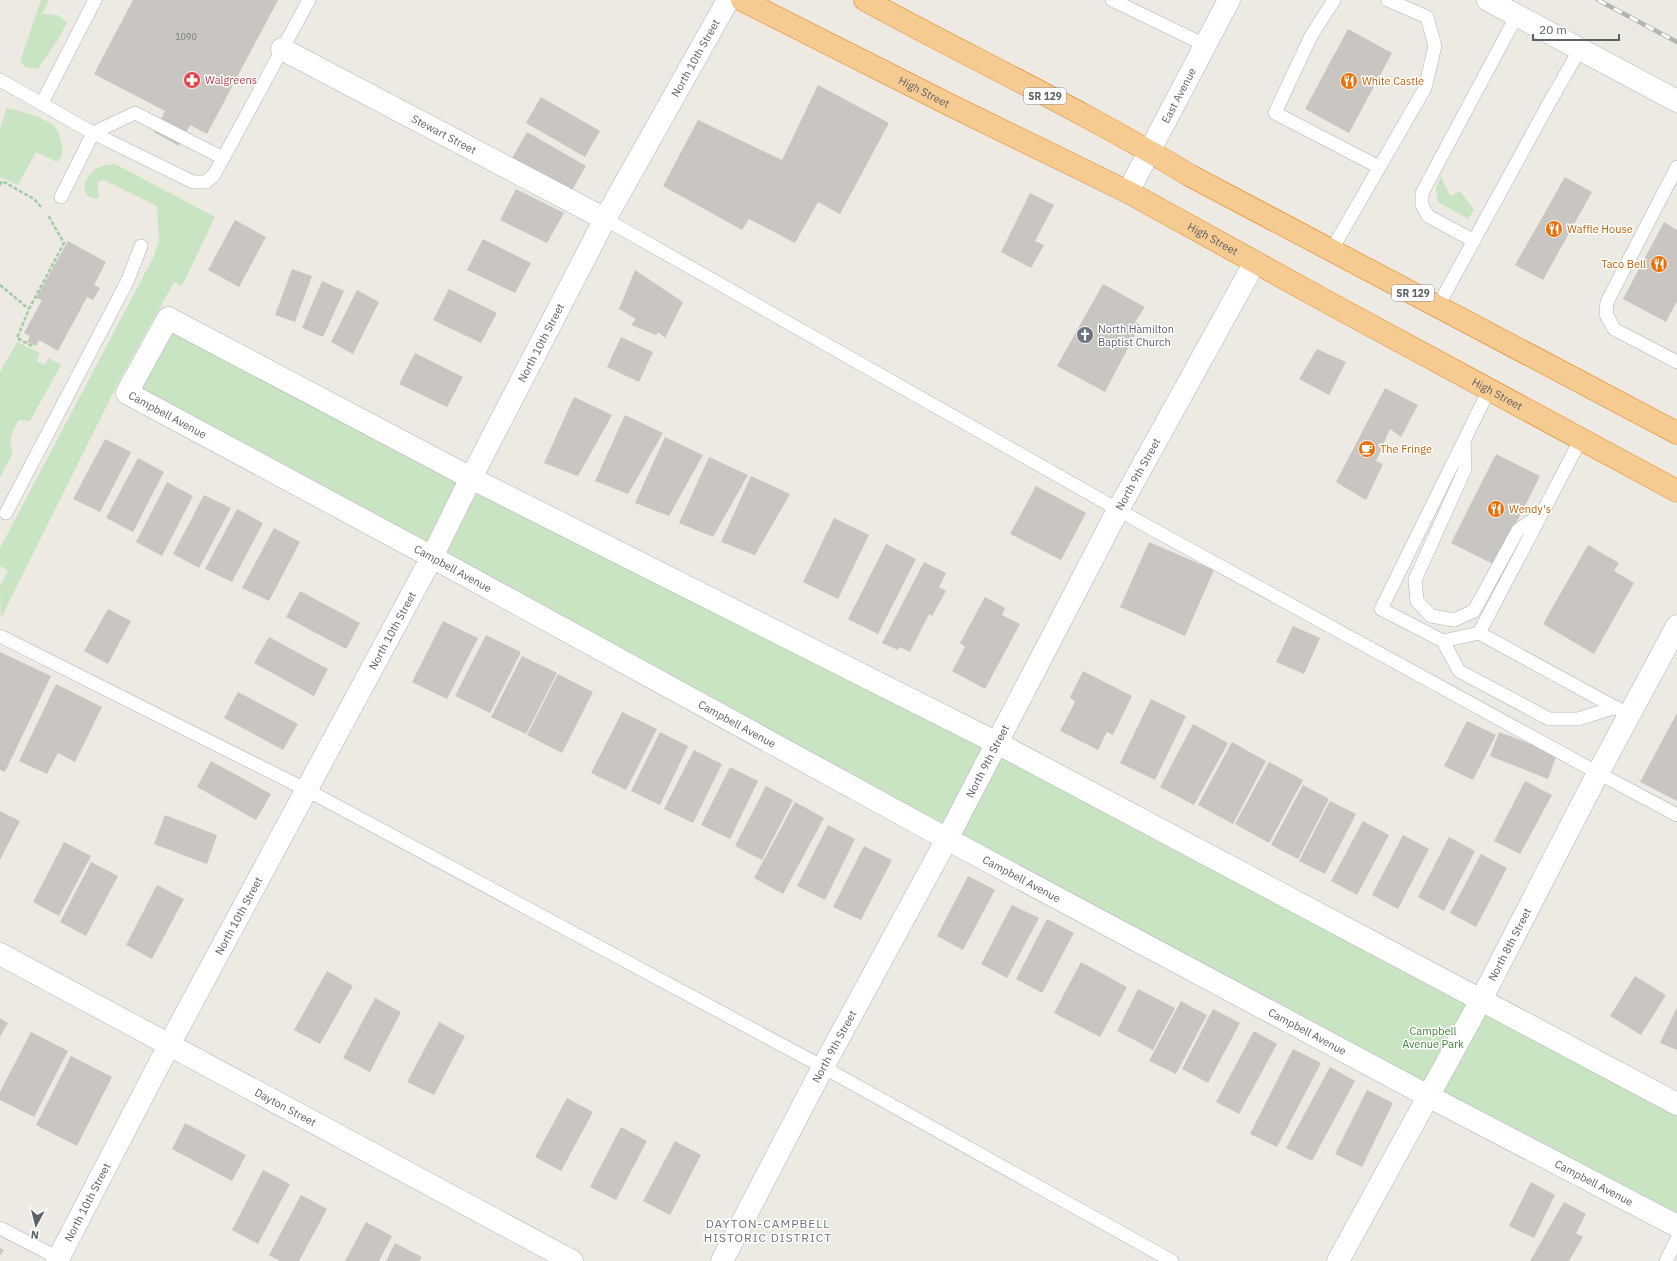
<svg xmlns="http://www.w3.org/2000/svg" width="1677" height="1261" font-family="'IBM Plex Sans',sans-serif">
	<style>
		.green { fill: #c8e4c2 }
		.building { fill: #c9c5c0 }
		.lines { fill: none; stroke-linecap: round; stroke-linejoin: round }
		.lane-casing { stroke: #afb3b5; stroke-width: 14 }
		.street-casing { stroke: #afb3b5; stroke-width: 23 }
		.secondary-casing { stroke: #b0b5b8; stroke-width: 23 }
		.highway-casing { stroke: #e37b0e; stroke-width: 23 }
		.path { stroke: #a0cca4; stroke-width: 2.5; stroke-dasharray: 4 2; stroke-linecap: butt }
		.lane { stroke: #fff; stroke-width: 13 }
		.street { stroke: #fff; stroke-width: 22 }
		.secondary { stroke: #fff; stroke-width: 22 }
		.highway { stroke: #f6cb92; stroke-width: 22 }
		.rail-casing { stroke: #b2b3b3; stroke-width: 4.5 }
		.rail { stroke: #fff; stroke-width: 3; stroke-dasharray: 9; stroke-linecap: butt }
		.labels { text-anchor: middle; stroke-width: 3; stroke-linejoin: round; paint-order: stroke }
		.number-label { font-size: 9px; fill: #777a7a }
		.shield { fill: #fff; stroke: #8d9092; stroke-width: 1 }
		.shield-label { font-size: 10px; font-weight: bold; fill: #5c6163 }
		.street-label { font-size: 11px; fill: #5c6163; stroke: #fff }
		.health-label { font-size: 11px; fill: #be3a42; stroke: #fff; text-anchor: start }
		.food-label { font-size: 11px; fill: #c56008; stroke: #fff; text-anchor: start }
		.worship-label { font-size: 11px; fill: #5b616d; stroke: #fff; text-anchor: start }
		.park-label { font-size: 11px; fill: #44843b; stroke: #fff }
		.neighbourhood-label { font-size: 12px; letter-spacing: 1px; fill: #6d7375; stroke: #fff }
	</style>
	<rect width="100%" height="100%" fill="#edeae4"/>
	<path class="green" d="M41,0H49L42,14L58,15L67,23L60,36L38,69L26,67L20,62Z
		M7,108C18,110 45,118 53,125C59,130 60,139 62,145C63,151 62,158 57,162L36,152L18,185L1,177L0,178V129Z
		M115,164L215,217L182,286L174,282L117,385L1,618L0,586L8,571L0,566V548L154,256L159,241L157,206L104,180L97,182L99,197L97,199C77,197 84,176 96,169C101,165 108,165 115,164Z
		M1441,176L1450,196L1460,191L1474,210L1468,219L1438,202L1436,188Z
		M168,318L1677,1104V1226L127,393Z
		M17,342L40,353L37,361L44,365L49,358L61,365L30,421L19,420C13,429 7,443 13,453L0,477V372Z"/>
	<path class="building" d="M133,0H278L207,134L190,125L179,146L154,132L165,111L94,74Z
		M1348,29L1392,53L1349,133L1305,109Z
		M818,85L889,123L840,214L818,202L795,243L749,219L742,230L663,186L698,120L782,160Z
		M541,97L600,131L585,157L526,123Z
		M527,132L586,166L571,192L512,158Z
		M1565,177L1592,192L1543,280L1515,265Z
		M516,189L564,213L547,243L500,220Z
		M1030,193L1054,205L1035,241L1044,245L1031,268L1001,252Z
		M235,220L266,237L239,287L208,270Z
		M1664,222L1677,230V301L1666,322L1623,299Z
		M483,239L531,263L515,293L467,270Z
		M68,241L106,262L94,285L100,288L93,300L87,297L58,351L39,340L36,346L27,342L30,336L24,333L42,300L36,298Z
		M292,269L312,276L295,322L275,315Z
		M635,270L683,302L665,338L658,332L656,335L631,325L636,319L619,309Z
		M322,281L344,291L323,337L302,328Z
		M1103,284L1145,307L1135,322L1140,325L1105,392L1057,366Z
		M449,289L497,313L481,343L433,320Z
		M357,290L379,302L353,354L331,342Z
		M621,337L653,352L639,382L607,367Z
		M1317,349L1346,362L1329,395L1299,379Z
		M415,353L463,377L447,407L399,384Z
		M1385,388L1418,405L1401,437L1390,429L1376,461L1383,464L1366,500L1336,482Z
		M574,397L612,415L578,476L544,463Z
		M625,415L663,433L628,494L595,481Z
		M665,437L703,455L669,516L635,503Z
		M105,439L131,452L100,512L73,499Z
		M1496,454L1540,476L1495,565L1451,543Z
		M709,457L748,475L713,537L679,523Z
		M138,458L164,472L133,532L106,518Z
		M751,476L790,494L755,555L721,542Z
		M167,482L193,496L162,556L136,542Z
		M1036,486L1086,513L1061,560L1010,534Z
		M204,495L231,508L199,568L173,554Z
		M237,509L263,523L232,582L205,569Z
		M834,518L869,535L838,599L803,582Z
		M274,528L300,542L269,601L242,588Z
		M1149,542L1214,570L1185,636L1120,607Z
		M886,544L916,559L878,634L848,619Z
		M1588,545L1619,563L1614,571L1634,583L1594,654L1543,624Z
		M924,562L946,573L939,587L946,591L932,616L929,614L910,652L900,647L898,650L882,643Z
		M300,591L360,623L346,649L286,617Z
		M985,597L1005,608L1002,615L1020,624L985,689L952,671L965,647L960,643Z
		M108,609L131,621L108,664L84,651Z
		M443,621L478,638L447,699L412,682Z
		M1293,626L1320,638L1304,674L1276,662Z
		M486,635L521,652L490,713L455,696Z
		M269,637L328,669L314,696L254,663Z
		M0,652L51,676L5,772L0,770Z
		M522,656L557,673L526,734L491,717Z
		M1083,671L1132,696L1113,735L1107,732L1098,750L1060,731L1075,702L1070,697Z
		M558,674L593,692L562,753L527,735Z
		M56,684L102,707L75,762L58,753L47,774L19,761Z
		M238,692L298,724L283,750L224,718Z
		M1151,699L1186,716L1155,780L1120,763Z
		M622,712L657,729L626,790L591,773Z
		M1677,713V801L1640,782Z
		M1467,721L1496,735L1473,780L1444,766Z
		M1193,724L1228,743L1194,805L1160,787Z
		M660,732L688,746L660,805L631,791Z
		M1499,732L1557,754L1548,779L1490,756Z
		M1232,742L1266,761L1233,824L1198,805Z
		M694,750L722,764L693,823L664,809Z
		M211,761L271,794L256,820L197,787Z
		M1269,762L1303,780L1269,843L1235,824Z
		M730,767L758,781L730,839L701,825Z
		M1525,781L1552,795L1520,854L1494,841Z
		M1303,785L1329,799L1298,859L1271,845Z
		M766,786L793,800L762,860L735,846Z
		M1330,801L1356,814L1325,874L1299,861Z
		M795,802L824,818L783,894L754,878Z
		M0,811L20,821L0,860Z
		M165,815L217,835L207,864L154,844Z
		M1363,821L1389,835L1357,895L1331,881Z
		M828,825L855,839L825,900L797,886Z
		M1403,835L1429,849L1398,909L1372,895Z
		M1449,837L1475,851L1444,911L1418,897Z
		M64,842L91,856L59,916L33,902Z
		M864,846L892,860L861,920L833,907Z
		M1481,854L1507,868L1476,927L1450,913Z
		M91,862L118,876L86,936L60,922Z
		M968,876L995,890L963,950L937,936Z
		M157,885L184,899L152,959L126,945Z
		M1012,905L1039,918L1007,978L981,964Z
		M1047,919L1074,933L1042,993L1016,979Z
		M1081,962L1127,987L1100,1037L1054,1013Z
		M327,971L353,986L320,1044L294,1030Z
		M1635,976L1666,995L1641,1035L1610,1016Z
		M1138,989L1175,1008L1153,1050L1117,1031Z
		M375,998L401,1012L370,1072L343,1058Z
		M1181,1001L1207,1015L1176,1074L1149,1061Z
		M1677,1007V1050L1660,1043Z
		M1213,1009L1240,1023L1208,1083L1182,1069Z
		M0,1018L8,1023L0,1037Z
		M439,1022L465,1036L434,1095L407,1082Z
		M1254,1031L1277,1044L1239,1114L1216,1102Z
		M31,1032L68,1051L34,1117L0,1100V1092Z
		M1293,1049L1321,1063L1277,1147L1250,1134Z
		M71,1056L112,1077L77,1146L36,1125Z
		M1330,1067L1355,1081L1312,1161L1286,1148Z
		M1367,1090L1393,1103L1362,1167L1335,1154Z
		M567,1098L593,1112L561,1171L535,1157Z
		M185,1123L246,1155L232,1181L172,1149Z
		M621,1127L647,1141L616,1200L590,1187Z
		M675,1141L701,1155L670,1215L643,1201Z
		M263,1170L290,1184L258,1244L232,1230Z
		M1531,1182L1555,1195L1534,1238L1509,1226Z
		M301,1195L327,1209L299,1261H280L269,1255Z
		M1564,1202L1586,1214L1576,1233L1583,1237L1569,1261H1530Z
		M366,1222L392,1236L379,1261H345Z
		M395,1243L422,1257L419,1261H386Z
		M0,1248L4,1250L0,1256Z"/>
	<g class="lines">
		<g class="lane-casing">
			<path id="lane" d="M1112,0L1205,45
				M1334,0L1311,36L1275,113L1379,167
				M0,80L93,133L193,182H206L214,175L309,0
				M42,103L95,0
				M1677,167L1607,302L1606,314L1614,329L1677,362
				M61,197L93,133L135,113L223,158
				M605,219L1147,526L1598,773L1677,815
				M1474,241L1428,216L1422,205V193L1517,15
				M1331,251L1425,88L1435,46L1427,17L1388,0
				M1438,306L1548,105L1580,49
				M1581,439L1479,633L1629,715
				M1464,441L1465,469L1415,580L1417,601L1431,616L1454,620L1474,611L1518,530L1541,514
				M6,513L127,282L141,246
				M1479,633L1443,641L1381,609L1489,390
				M0,636L307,790L823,1067L1172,1261
				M1443,641L1459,671L1549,719H1578L1616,707
				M0,1228L58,1258
				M1666,1261L1677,1239"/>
		</g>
		<g class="street-casing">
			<g id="street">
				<path d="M1488,0L1677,101"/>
				<path id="s1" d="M282,49L605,219"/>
				<path id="s2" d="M1677,1104L997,743L471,478L168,318L127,393L432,557L947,839L1428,1096L1677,1226"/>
				<path id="s3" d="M57,1261L169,1045L432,557L471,478L605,219L728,0"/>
				<path id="s4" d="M722,1261L823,1067L947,839L1118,510L1255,262"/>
				<path id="s5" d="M1338,1261L1481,1000L1598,773L1677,626"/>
			</g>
		</g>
		<g class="secondary-casing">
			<g id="secondary">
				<path id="s6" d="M1128,192L1229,0"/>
				<path id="s7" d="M0,954L572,1261"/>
			</g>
		</g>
		<g class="highway-casing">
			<g id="highway">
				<path id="s8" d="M742,0L950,105L1128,192L1331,304L1677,491"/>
				<path d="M865,0C973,59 1084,111 1189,175L1677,433"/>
			</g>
		</g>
		<path class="path" d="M0,185L2,181L34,199L41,207
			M0,285L29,309
			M32,346L17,338L29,309L64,243L48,215"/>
		<use href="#lane" class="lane"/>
		<use href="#street" class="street"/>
		<use href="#secondary" class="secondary"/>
		<use href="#highway" class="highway"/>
		<g class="rail-casing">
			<path id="rail" d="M1598,0L1677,42"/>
		</g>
		<use href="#rail" class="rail"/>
	</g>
	<defs>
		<g id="pharmacy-disc" transform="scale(0.9)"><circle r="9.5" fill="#e0444e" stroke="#fff"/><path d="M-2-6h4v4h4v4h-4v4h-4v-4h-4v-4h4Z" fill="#fff"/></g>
		<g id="restaurant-disc" transform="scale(0.9)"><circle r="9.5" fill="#e8710a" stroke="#fff"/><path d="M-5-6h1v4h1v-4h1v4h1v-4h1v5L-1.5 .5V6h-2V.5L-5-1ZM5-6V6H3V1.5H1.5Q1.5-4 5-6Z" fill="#fff"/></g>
		<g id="church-disc" transform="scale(0.9)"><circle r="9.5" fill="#6b7280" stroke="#fff"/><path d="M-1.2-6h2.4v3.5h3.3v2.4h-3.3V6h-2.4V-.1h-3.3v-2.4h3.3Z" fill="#fff"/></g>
		<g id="cafe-disc" transform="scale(0.9)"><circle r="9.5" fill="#e8710a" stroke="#fff"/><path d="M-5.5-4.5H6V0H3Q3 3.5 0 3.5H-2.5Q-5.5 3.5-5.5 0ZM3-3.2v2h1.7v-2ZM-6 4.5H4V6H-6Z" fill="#fff"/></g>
	</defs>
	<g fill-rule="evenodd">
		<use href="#pharmacy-disc" x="192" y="80"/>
		<use href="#restaurant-disc" x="1349" y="81"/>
		<use href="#restaurant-disc" x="1554" y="229"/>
		<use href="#restaurant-disc" x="1659" y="264"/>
		<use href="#church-disc" x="1085" y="335"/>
		<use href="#cafe-disc" x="1367" y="449"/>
		<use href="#restaurant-disc" x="1496" y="509"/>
	</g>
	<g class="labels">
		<g class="number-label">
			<text x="186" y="40">1090</text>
		</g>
		<g class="shield">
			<rect x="1024" y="88" width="42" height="16" rx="3"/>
			<rect x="1392" y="285" width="42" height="16" rx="3"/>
		</g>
		<g class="shield-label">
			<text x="1045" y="100">SR 129</text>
			<text x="1413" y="297">SR 129</text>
		</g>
		<g class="street-label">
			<text dy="4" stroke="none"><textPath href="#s3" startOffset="1362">North 10th Street</textPath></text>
			<text dy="4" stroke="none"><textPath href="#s8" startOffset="204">High Street</textPath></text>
			<text dy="4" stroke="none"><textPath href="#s6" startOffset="109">East Avenue</textPath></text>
			<text dy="4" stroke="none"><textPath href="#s1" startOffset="183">Stewart Street</textPath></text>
			<text dy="4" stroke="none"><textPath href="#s8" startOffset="528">High Street</textPath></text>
			<text dy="4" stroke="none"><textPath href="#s3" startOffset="1038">North 10th Street</textPath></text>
			<text dy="4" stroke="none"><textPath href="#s8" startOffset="852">High Street</textPath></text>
			<text dy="4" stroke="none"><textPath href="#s2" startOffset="1833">Campbell Avenue</textPath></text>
			<text dy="4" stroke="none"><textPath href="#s4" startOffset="890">North 9th Street</textPath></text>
			<text dy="4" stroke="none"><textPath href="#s2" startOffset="2157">Campbell Avenue</textPath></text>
			<text dy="4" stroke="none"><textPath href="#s3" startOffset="714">North 10th Street</textPath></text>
			<text dy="4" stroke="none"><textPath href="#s2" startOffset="2481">Campbell Avenue</textPath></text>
			<text dy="4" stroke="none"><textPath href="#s4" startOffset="566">North 9th Street</textPath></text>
			<text dy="4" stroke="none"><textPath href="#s2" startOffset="2805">Campbell Avenue</textPath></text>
			<text dy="4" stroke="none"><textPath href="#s3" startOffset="390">North 10th Street</textPath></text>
			<text dy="4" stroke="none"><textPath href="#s5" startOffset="360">North 8th Street</textPath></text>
			<text dy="4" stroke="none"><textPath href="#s2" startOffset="3129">Campbell Avenue</textPath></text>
			<text dy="4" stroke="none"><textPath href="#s4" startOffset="242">North 9th Street</textPath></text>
			<text dy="4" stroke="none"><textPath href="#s7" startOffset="324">Dayton Street</textPath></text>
			<text dy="4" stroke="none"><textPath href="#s2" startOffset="3453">Campbell Avenue</textPath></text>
			<text dy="4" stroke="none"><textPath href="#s3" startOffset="66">North 10th Street</textPath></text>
		</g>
		<g class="health-label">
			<text x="205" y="84">Walgreens</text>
		</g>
		<g class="food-label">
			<text x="1362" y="85">White Castle</text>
			<text x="1567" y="233">Waffle House</text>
			<text x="1646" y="268" text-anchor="end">Taco Bell</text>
			<text x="1380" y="453">The Fringe</text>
			<text x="1509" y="513">Wendy's</text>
		</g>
		<g class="worship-label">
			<text x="1098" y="333">North Hamilton<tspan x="1098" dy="13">Baptist Church</tspan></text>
		</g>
		<g class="park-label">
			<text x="1433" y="1035">Campbell<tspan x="1433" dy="13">Avenue Park</tspan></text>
		</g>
		<g class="neighbourhood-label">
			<text x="768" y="1228">DAYTON-CAMPBELL<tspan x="768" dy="14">HISTORIC DISTRICT</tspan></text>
		</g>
	</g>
	<g transform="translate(36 1225) rotate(187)" stroke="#ffffff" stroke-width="3" paint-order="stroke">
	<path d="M0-3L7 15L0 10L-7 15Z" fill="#5c6163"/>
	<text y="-6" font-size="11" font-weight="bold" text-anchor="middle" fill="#5c6163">N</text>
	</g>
	<path d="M1533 34v6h86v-6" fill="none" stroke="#5c6163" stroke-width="2"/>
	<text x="1539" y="34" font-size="12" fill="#5c6163" stroke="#ffffff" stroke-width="3" paint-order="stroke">20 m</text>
</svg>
